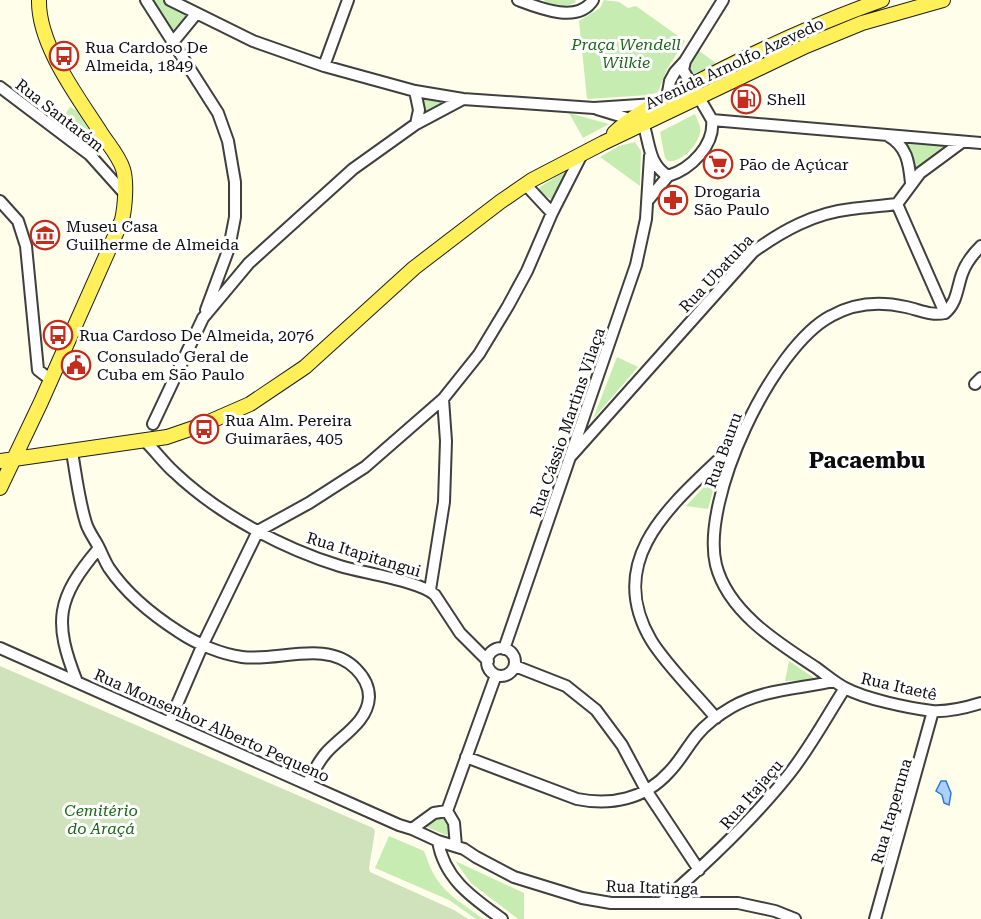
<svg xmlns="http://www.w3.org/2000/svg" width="981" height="919" font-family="'Roboto Serif',serif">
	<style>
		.green { fill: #c7ecb2 }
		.cemetery { fill: #cfe2bb }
		.water { fill: #abd1fa; stroke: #2e7ad6; stroke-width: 1.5 }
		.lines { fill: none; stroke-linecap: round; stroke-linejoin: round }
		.minor-casing { stroke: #3f3f3f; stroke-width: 14 }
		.major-casing { stroke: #1d1d1d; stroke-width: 16 }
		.minor { stroke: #fff; stroke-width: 10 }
		.major { stroke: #fff05a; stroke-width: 14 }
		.labels { text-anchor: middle; stroke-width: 6; stroke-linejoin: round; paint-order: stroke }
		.park-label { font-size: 16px; font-style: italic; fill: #1d6719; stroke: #fff }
		.poi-label { font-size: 16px; fill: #0c0c0c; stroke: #fff; text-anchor: start }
		.street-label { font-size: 16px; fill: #0c0c0c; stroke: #fff }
		.district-label { font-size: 22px; font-weight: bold; fill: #0c0c0c; stroke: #fff }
	</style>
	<rect width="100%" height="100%" fill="#fffeea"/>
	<path class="green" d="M151,0H162L189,15L173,35Z
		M545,0H575L576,2C566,9 553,5 542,3Z
		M604,0L619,2L628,8L636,6L685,41L667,69L658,92L649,95L587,99L579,21L600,8Z
		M698,50L717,64L697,76L692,75C685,66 692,59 698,50Z
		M422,98L450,101L424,113Z
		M70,107L76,110L97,143L98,156L53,119L66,113Z
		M569,113L609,124L583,138Z
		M695,114C697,120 702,127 700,133C697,146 681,163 668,161L665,158L660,132Z
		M635,142L641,151L640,186L600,157L619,146Z
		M904,142L948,145L915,171L913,155Z
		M565,171L566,173L551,199L538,191L540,187Z
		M617,357L638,367L593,419Z
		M718,472L708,509L686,506Z
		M789,661L817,680L785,681Z
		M444,812L453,838L422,825Z
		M389,836L424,851C427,858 429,866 433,873C444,894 465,905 483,919H476L449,900L375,868Z
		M455,861L524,893V919H518L471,883Z"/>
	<path class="cemetery" d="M0,666L373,828L375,831L369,868L370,872L454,910L468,919H0Z"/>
	<path class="water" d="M941,781H946L951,793L949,805L944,803L942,795L936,791Z"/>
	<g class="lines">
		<g class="minor-casing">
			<path id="minor" d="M146,0L218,113L228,141L235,182V217L229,248L206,310
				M170,0L253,41L324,66L415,91L463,99L594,108L655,104
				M518,0C539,8 578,24 593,0
				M173,42L196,14
				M324,66L348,0
				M0,87L90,155L124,193
				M415,91L419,110L416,124
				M667,98L670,81L675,72L685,61L723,0
				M597,109L643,123C650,143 648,164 668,176C691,169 715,145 712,120L683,70L685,61
				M712,120L981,143
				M887,135C907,146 909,162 911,183
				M525,184L552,213
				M649,199L668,176
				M0,201L18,221L26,246L38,370L51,380
				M897,204L945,313
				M981,246C973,254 966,262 962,274C957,288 957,303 945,313C931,316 920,310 906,307C880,301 854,303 831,316C772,347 700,500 716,565C728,612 778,643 815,667C825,674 834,682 845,688C865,699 909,708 932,711C949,712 965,708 981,703
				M975,384L981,378
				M153,424L203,318L249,263L353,169L416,124L463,99
				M146,442C156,452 164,463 174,472C218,514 282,548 340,566C363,573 420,581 435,595L460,633L488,661
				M72,452C76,475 79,501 86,523C88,530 93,537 97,544C101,551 104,560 109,568C126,593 154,616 179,632C197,644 221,654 242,657C278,662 327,639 356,669C363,676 369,686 369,697C368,722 341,736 326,753C318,762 313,773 307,784
				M571,456L753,252C782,231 814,213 851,209C866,207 882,206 897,204L920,173L962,142
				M430,590L444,502L446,441L443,399
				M0,648L399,825L412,829L438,841L464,849L476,857L514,877L582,898L611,903H738L775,911L795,919
				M487 662a14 14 0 1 1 28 0a14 14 0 1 1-28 0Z
				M504,649L636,265L646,219L650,156
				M515,666L566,686L596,710L622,745L646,790L699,870
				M77,682C53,621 56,599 99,548
				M716,718C697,695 666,665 651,640C600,553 683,496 738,441
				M169,723L203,644L258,531L309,503L365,467L443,399L479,354L508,306L527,271L552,213L582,154
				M466,757L577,799C611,806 645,799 669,772C680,761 687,747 697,735C706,724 720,714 732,707C764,689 800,689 834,681
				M447,811L496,675
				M447,811L454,823L456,846
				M412,829L434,813L447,811
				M438,841C444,879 473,898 502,919
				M661,903C707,863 752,821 790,773C811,746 827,716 845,688
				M875,919L933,711"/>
		</g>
		<g class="major-casing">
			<path id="major" d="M614,133C634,114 660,102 684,89C748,55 814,24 882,0
				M0,461L167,437L202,425L250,404L305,367L414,268L500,202L532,180L603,143L806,46L862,23L943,0
				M0,488L41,402L122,220C125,207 127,182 123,169C119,156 108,144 101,133C78,97 38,45 39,0"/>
		</g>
		<use href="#minor" class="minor"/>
		<use href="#major" class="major"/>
	</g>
	<defs>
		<g id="bus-ring" transform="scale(1.5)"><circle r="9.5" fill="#fff" stroke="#c42d1b" stroke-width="1.5"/><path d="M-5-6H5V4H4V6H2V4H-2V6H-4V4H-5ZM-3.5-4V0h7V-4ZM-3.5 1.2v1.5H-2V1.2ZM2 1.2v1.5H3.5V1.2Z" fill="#c42d1b"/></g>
		<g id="fuel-ring" transform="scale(1.5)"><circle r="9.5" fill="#fff" stroke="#c42d1b" stroke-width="1.5"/><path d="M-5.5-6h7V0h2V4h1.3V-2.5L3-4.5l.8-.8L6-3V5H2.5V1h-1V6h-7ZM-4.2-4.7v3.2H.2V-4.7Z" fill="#c42d1b"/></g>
		<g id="supermarket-ring" transform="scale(1.5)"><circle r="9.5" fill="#fff" stroke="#c42d1b" stroke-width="1.5"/><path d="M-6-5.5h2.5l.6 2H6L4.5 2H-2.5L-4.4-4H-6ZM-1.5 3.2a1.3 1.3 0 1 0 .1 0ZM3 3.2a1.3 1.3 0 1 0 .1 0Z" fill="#c42d1b"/></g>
		<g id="pharmacy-ring" transform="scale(1.5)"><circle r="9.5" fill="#fff" stroke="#c42d1b" stroke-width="1.5"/><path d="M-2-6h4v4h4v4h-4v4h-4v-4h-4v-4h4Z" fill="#c42d1b"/></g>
		<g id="museum-ring" transform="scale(1.5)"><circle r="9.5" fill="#fff" stroke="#c42d1b" stroke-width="1.5"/><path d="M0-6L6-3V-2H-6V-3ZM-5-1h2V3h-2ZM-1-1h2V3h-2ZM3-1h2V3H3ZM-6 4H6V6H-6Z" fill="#c42d1b"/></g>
		<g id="civic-ring" transform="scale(1.5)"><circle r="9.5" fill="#fff" stroke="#c42d1b" stroke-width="1.5"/><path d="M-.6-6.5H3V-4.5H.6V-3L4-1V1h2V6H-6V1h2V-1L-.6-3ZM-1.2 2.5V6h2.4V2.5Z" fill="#c42d1b"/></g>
	</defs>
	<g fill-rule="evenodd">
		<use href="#bus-ring" x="64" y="56"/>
		<use href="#fuel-ring" x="746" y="99"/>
		<use href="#supermarket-ring" x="718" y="164"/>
		<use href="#pharmacy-ring" x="673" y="200"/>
		<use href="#museum-ring" x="45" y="235"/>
		<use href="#bus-ring" x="58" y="335"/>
		<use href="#civic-ring" x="76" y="365"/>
		<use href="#bus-ring" x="204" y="429"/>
	</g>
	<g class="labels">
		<g class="park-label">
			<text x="626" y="50">Praça Wendell<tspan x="626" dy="18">Wilkie</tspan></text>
			<text x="101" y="816">Cemitério<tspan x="101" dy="18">do Araçá</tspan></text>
		</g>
		<g class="poi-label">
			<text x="85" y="53">Rua Cardoso De<tspan x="85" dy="18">Almeida, 1849</tspan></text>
			<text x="767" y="105">Shell</text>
			<text x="739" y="170">Pão de Açúcar</text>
			<text x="694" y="197">Drogaria<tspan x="694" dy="18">São Paulo</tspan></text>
			<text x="66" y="232">Museu Casa<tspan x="66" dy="18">Guilherme de Almeida</tspan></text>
			<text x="79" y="341">Rua Cardoso De Almeida, 2076</text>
			<text x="97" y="362">Consulado Geral de<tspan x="97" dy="18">Cuba em São Paulo</tspan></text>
			<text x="225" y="426">Rua Alm. Pereira<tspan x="225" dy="18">Guimarães, 405</tspan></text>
		</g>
		<g class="street-label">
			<text transform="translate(734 63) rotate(-25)" y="6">Avenida Arnolfo Azevedo</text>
			<text transform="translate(60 115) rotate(38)" y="6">Rua Santarém</text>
			<text transform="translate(716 273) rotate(-47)" y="6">Rua Ubatuba</text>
			<text transform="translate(567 422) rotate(-71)" y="6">Rua Cássio Martins Vilaça</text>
			<text transform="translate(723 450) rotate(-70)" y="6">Rua Bauru</text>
			<text transform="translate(364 554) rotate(17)" y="6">Rua Itapitangui</text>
			<text transform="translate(899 686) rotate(13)" y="6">Rua Itaetê</text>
			<text transform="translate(212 725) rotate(24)" y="6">Rua Monsenhor Alberto Pequeno</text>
			<text transform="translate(751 794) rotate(-49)" y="6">Rua Itajaçu</text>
			<text transform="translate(891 811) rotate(-74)" y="6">Rua Itaperuna</text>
			<text transform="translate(652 887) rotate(2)" y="6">Rua Itatinga</text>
		</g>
		<g class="district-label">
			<text x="867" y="468">Pacaembu</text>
		</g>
	</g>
</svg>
